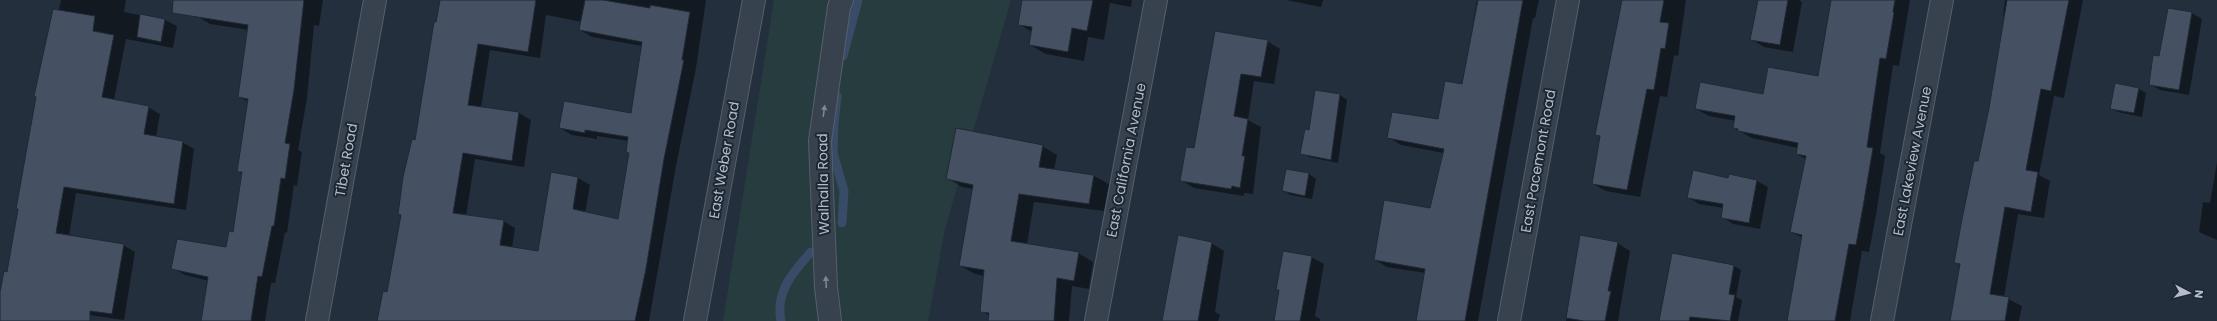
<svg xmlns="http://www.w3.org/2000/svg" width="2217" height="321" font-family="Poppins,sans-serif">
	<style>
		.green { fill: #263c3f }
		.shadow { fill: #0007; fill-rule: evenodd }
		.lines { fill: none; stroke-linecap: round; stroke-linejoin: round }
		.stream { stroke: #394c67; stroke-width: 9 }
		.building { fill: #455162; stroke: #1f2835 }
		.minor-casing { stroke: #565f6c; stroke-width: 24 }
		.tertiary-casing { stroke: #565f6c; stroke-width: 24 }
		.minor { stroke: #38414e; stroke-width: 22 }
		.tertiary { stroke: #38414e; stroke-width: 22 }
		.oneway { fill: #7c8592 }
		.labels { text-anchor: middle; stroke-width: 4; stroke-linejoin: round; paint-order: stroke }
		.street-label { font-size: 14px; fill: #b4bcc9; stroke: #1d2633 }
	</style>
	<rect width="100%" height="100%" fill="#242f3e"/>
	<path class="green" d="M774,0H1011L945,229L928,321H723Z"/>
	<path class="shadow" d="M61,0H126L124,12L165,20L177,26L173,48L126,39L114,100L148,107L160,114L156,137L182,142L194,149L186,210L76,193L69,236L123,245L135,252L124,320L68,312L67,321H2L0,298L8,273Z
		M200,0H323L319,26L314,25L307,98L298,150L302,152L297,186L294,185L287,233L285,232L275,283H271L265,321H202L209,281L185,275L173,268L227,248L234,233L243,174L238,171L249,102L239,97L249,30L210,24L197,16Z
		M441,0H706L696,68L676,166L649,321H379L388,293L402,216L399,214L416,141ZM546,15L582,22L580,30L592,37L642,46L631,114L560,128L572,135L597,139V136L629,141L630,153L618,220L585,213L590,185L578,178L552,174L538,252L512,248L515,228L503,221L466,216L475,159L524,167L531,120L519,113L481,108L490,50L540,58Z
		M1023,0H1132L1131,7L1110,3L1104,40L1088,37L1084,61L1046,54L1030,45L1032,32L1019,24Z
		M1286,0H1323L1321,7Z
		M1477,0H1539L1535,18H1533L1478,321H1417L1426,273L1387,267L1375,260L1430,209L1444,153L1401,145L1388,137L1439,120L1463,85Z
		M1623,0H1686L1678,56L1674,55L1667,97L1660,96L1640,197L1606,191L1593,184L1600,137L1596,134Z
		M1759,0H1799L1802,2L1793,52L1764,47L1751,39Z
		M1832,0H1910L1899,66L1893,65L1880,153L1885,156L1876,215L1869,252L1862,251L1850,321H1788L1803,238L1791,232L1806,159L1797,154L1798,148L1752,138L1734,128L1736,121L1709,116L1696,109L1763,95L1819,77Z
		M2005,0H2083L2064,98L2054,96L2039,175L2050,181L2044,218L2018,214L2004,297L2022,306L2019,321H1951L1961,266L1955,262L1990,109L2006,17L2003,15Z
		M2192,13L2202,19L2189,95L2160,90L2150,84L2160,57Z
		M1216,32L1267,41L1280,49L1274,84L1254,81L1248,120L1261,127L1253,194L1244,193V196L1194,188L1181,180L1194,149Z
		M2116,84L2139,89L2146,93L2142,117L2118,112L2111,108Z
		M1340,95L1347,100L1338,163L1309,157L1301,153L1310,131Z
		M1042,146L1057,155L1054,170L1094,176L1109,184L1104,211L1034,202L1027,244L1078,253L1093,262L1089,289L1072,286L1069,321H989L990,316L982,311L985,276L975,274L961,266L974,189L962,187L947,178Z
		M2217,162V240L2199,232L2203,202L2210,203Z
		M1287,170L1309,174L1316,179L1312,199L1290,195L1283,190Z
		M1730,175L1757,181L1768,187L1760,229L1733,224L1722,217L1724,208L1699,204L1688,197L1729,179Z
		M1211,243L1224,251L1215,312L1220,315L1218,321H1164Z
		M1617,243L1630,251L1618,321H1566L1577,268Z
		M1673,255L1734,266L1741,270L1736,297L1742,300L1738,321H1665Z
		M1311,257L1324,264L1315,316L1320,319V321H1275L1280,291L1277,289Z"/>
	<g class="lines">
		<path class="stream" d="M843,56L858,0
			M837,96L834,123L833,153L844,191L842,223
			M781,321C775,292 793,272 811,252"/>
	</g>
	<path class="building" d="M173,0H304L294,90L285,143L290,144L285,179L281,178L274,226H272L262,277L258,276L251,321H201L208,277L171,269L177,239L226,247L229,231L233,232L242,172H237L248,99L238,97L248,25L172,13Z
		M440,0H536L528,52L478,44L468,105L519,112L512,161L463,153L453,213L504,220L500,245L538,251L551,172L578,177L573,209L618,219L629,153L626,152L628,137L585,130V133L559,128L564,101L631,113L642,42L579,30L585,0H603L650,8V5L690,12L682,60H684L664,159L646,269L635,321H377L383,291L387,292L401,215L398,214L403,177L412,139L415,140L434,22H436Z
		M1022,0H1093L1087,31L1072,28L1068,52L1029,45L1032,27L1018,25Z
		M1478,0H1523L1465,321H1416L1425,269L1374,260L1384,200L1430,208L1444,149L1387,138L1392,112L1438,119L1445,81L1462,84Z
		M1622,0H1664L1660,22L1669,23L1665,49L1661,48L1654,90L1647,89L1627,190L1592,184L1600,136L1595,135Z
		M1758,0H1788L1780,45L1750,40Z
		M1831,0H1895L1893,12L1894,13L1886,59L1880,58L1867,147L1873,148L1863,207L1856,245L1849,244L1835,321H1787L1802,235L1790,232L1806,156L1796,154L1798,143L1738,131V129L1733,128L1735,116L1695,109L1700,82L1763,94L1768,67L1818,76Z
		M2007,0H2069L2051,91L2041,89L2026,170L2038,172L2031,212L2005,207L1990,294L2009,297L2005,321H1950L1960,264L1954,263L1962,219L1974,161H1978L1989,108Z
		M2168,8L2192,12L2179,90L2149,85L2153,55L2159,56Z
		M53,9L95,16L93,31L114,35L102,97L149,106L144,134L183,141L174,204L64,187L56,233L124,244L112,314L90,311V321H0V292L4,271L7,272L18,209H16L36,97L34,96Z
		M140,14L165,19L161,42L137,37Z
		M1215,31L1268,40L1261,77L1241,74L1234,116L1248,119L1242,156H1245L1240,188L1232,186L1231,189L1180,181L1186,147L1194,148Z
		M2115,83L2139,88L2134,113L2110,109Z
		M1315,90L1340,94L1331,160L1300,154L1305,129L1309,130Z
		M956,128L1043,145L1039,167L1094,175L1089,204L1019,194L1011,241L1079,252L1074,281L1057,278L1054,321H988L989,313L980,312L984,270L959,266L973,185L946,179Z
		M1286,169L1309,173L1305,196L1282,191Z
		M1693,170L1728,178L1729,174L1757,180L1749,223L1721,218L1723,204L1687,198Z
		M1178,235L1212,242L1198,321H1162Z
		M1580,235L1618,242L1608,291H1611L1605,321H1584L1566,318Z
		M1283,251L1312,256L1300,321H1274L1279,290H1276Z
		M1672,253L1734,265L1729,294L1735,295L1730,321L1690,317L1689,321H1659Z"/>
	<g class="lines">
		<g class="minor-casing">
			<path id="minor" d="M317,321L375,0
				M830,321L826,287L820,141L839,7L842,0
				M1096,321L1156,0
				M1509,321L1568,0
				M1882,321L1942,0"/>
		</g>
		<g class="tertiary-casing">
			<path id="tertiary" d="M695,321L754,0"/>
		</g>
		<use href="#minor" class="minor"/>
		<use href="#tertiary" class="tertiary"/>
	</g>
	<defs><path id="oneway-solid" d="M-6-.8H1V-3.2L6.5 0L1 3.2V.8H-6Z"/></defs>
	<g class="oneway">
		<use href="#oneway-solid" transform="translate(824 111) rotate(-82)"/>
		<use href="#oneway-solid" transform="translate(826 282) rotate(-93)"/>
	</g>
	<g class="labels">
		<g class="street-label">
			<text transform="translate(346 160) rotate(-80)" y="5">Tibet Road</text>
			<text transform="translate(724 160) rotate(-80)" y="5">East Weber Road</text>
			<text transform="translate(1126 160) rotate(-79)" y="5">East California Avenue</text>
			<text transform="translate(1538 161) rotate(-80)" y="5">East Pacemont Road</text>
			<text transform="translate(1912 161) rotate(-79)" y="5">East Lakeview Avenue</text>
			<text transform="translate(823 184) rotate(-91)" y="5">Walhalla Road</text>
		</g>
	</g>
	<g transform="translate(2189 293) rotate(97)" stroke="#1d2633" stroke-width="3" paint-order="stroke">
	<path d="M0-3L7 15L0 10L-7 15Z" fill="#b4bcc9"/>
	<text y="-6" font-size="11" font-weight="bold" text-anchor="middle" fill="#b4bcc9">N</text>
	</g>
</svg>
